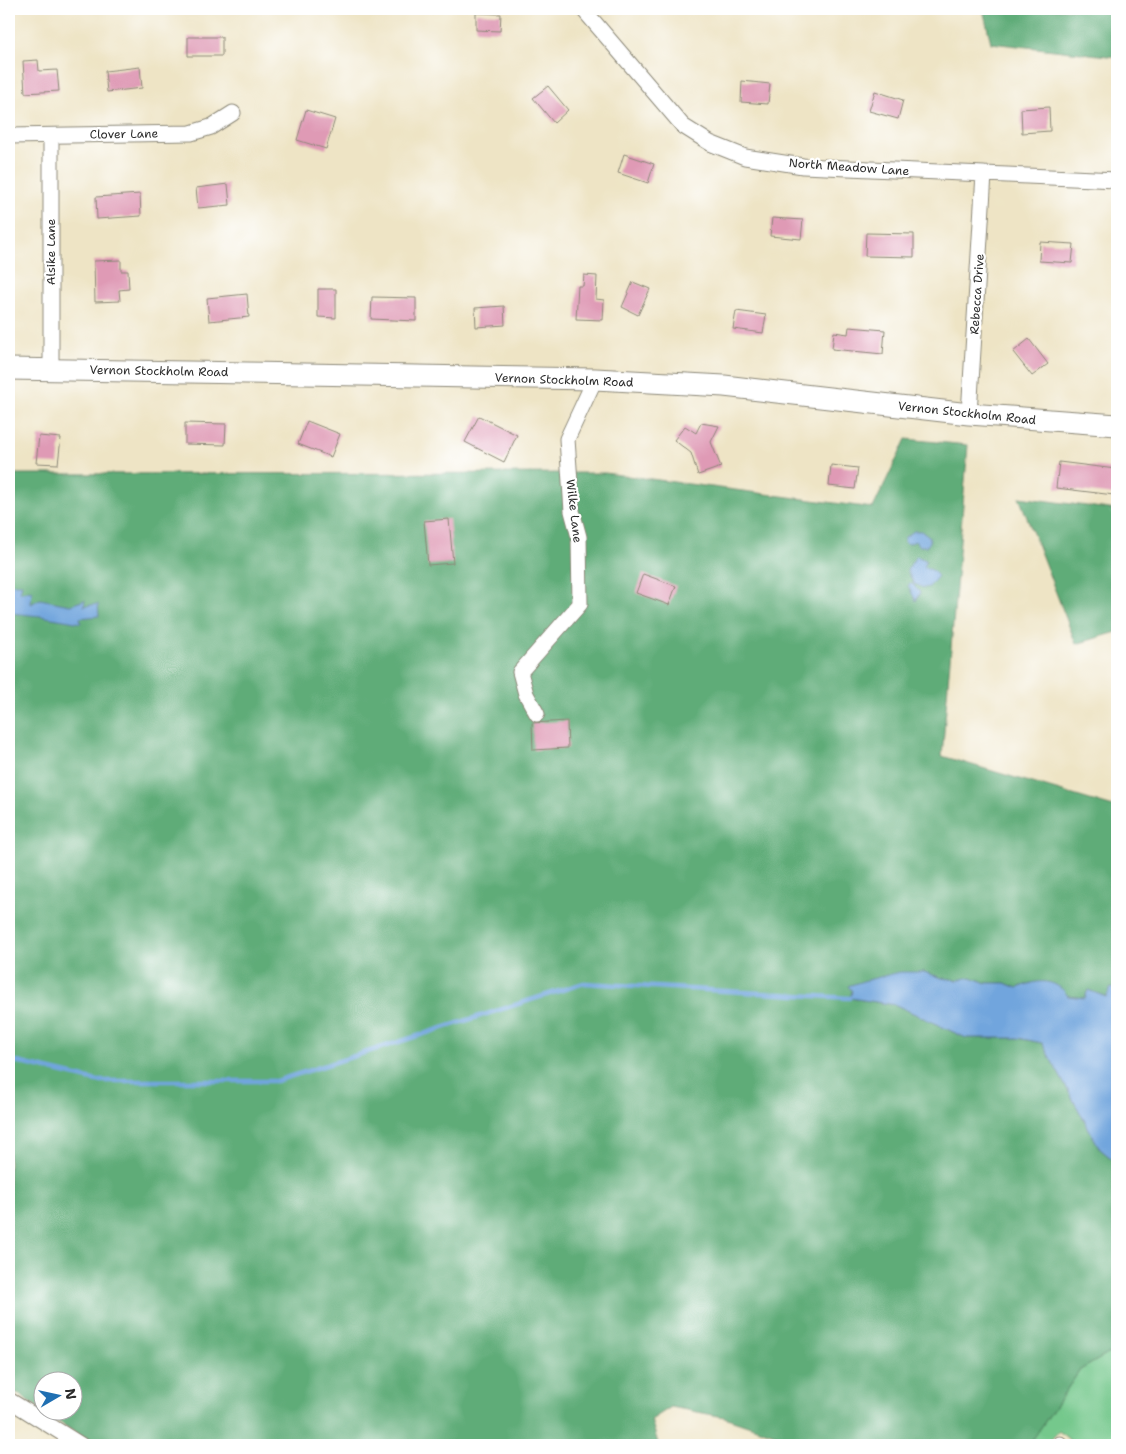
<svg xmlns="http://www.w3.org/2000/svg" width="1126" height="1454" font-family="'Shantell Sans',sans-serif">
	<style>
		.green { fill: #74c88c; stroke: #507a5c }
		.forest { fill: #5fac78; stroke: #456c52 }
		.water { fill: #71a5dd; stroke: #4e6884 }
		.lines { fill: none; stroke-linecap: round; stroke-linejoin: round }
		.stream { stroke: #71a5dd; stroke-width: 4.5 }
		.building { fill: #df9ab5 }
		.street-casing { stroke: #8c8878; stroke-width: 17 }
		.secondary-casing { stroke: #8c8878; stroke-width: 23 }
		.street { stroke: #fff; stroke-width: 15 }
		.secondary { stroke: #fff; stroke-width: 21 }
		.labels { text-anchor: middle; stroke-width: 4.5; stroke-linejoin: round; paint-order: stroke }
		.street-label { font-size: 12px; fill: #2b2b2b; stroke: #fff }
	</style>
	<rect width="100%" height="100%" fill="#fff"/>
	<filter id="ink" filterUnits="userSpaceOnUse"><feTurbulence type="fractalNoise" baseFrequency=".02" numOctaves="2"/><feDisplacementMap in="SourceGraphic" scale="10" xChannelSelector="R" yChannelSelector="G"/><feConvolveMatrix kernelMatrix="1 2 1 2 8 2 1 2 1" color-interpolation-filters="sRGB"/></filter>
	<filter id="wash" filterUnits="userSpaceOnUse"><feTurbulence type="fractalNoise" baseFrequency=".0096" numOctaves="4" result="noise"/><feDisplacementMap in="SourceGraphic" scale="20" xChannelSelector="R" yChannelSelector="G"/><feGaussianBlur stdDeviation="1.12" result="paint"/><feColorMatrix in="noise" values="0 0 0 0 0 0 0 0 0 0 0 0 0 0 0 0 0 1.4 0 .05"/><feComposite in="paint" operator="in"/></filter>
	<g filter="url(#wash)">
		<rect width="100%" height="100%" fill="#eee4c5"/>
		<path class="green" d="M1117,1349V1445H1072L1073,1443L1059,1431L1046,1445H1029L1080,1370Z"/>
		<path class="forest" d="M983,9H1117V57L991,43Z
			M906,439L968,445L942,756L1117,808V989L1111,988L1107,997L1088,990L1085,998L1068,996L1031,983L1017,988L1005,983H986L971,977L959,980L942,978L924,972L848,986L853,991L850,998L896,1005L966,1038H1018L1042,1043L1100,1149L1117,1163V1349L1080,1370L1029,1445H803L795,1441L724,1417L671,1407L651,1420L658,1443L662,1445H118L89,1442L44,1412H72V1382H42V1410L9,1388V474L605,473L873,508Z
			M1019,497L1117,510V632L1076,644Z"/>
		<path class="water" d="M914,531H922L929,536L930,542L927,546H919L915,541L909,544L905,543L904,540L905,537Z
			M916,556L926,560L924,567L932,570L938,576L929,587L923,588L915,584L914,586L920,592L916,601L908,586L910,583L913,585L914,584L907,570Z
			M11,584H22L20,592L32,590L31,604L40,599L70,605L85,600L84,606L98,604L99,616L80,618L81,623L40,616L9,613V590Z
			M900,972H924L942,978L958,980L971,977L986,983H1005L1017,988C1022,987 1027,984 1032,983C1047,979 1060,984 1068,996L1085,998L1088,990L1106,997L1111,988L1117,989V1163L1100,1149L1042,1043L1018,1038H966L896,1005L850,998L852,991L848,986L863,981Z"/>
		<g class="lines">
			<path class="stream" d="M9,1060L97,1081H276L584,983L850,998"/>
		</g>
		<g id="blocks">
			<path class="building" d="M476,13L501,14L500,31L476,30Z
				M188,37H222V56H188Z
				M38,60L39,71L57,70L59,91L25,93L23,61Z
				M140,67L142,88L107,92L105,71Z
				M742,81L770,84L768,104L741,102Z
				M548,86L568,110L554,123L533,98Z
				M875,91L903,100L898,119L869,111Z
				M1049,107L1050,131L1022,133L1021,109Z
				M306,110L335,119L326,149L297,140Z
				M624,154L654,164L648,183L618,173Z
				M228,184L230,205L198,208L196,188Z
				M140,194L141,216L97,219L96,197Z
				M772,218L803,220L801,239L770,236Z
				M866,233L914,234V257L865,256Z
				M1040,242L1074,244L1072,263L1039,261Z
				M121,260V271H128L129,289L119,290L120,301L95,302L94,261Z
				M584,275L597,276L596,299L604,300L603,320L576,319L578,286H583Z
				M633,282L650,289L638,315L622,307Z
				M318,289H336V318L318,317Z
				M247,294L249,317L209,321L207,298Z
				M372,297L416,298V321L371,319Z
				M504,306L505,325L476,327L475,308Z
				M736,311L766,315L763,333L733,329Z
				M849,327L885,330L883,354L832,349L834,332L848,334Z
				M1029,339L1048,364L1032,376L1013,352Z
				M479,416L517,435L504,462L465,442Z
				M307,421L340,434L331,457L298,444Z
				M185,423L226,424L225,445L185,444Z
				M701,423L719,426L711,442L721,467L698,475L691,453L674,440L685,426L696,433Z
				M39,436L61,438L58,464L36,463Z
				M1059,462L1116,469L1114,495L1056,488Z
				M831,465L858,468L855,489L829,486Z
				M449,519L453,563L428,565L424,521Z
				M643,574L676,586L669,605L636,593Z
				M567,721L568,748L533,750L532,723Z"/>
		</g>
	</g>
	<g filter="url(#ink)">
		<use href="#blocks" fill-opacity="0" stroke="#8c8878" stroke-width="1"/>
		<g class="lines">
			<g class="street-casing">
				<path id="street" d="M583,9L683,126L710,143L745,157L803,166L1117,180
					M9,136L191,133L211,127L233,113
					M51,369V136
					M969,414L984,174
					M537,714L526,694L520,672L580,604L579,537L572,511L567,439L595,379
					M9,1400L81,1445
					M1060,1445V1444"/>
			</g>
			<g class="secondary-casing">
				<path id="secondary" d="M9,369L595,379L724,386L969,414L1117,425"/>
			</g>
			<use href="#street" class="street"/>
			<use href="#secondary" class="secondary"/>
		</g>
	</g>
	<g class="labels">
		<g class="street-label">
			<text transform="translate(124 134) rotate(-1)" y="4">Clover Lane</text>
			<text transform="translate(849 167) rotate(4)" y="4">North Meadow Lane</text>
			<text transform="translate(51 252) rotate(-90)" y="4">Alsike Lane</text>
			<text transform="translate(977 294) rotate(-86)" y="4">Rebecca Drive</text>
			<text transform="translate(159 371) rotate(1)" y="4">Vernon Stockholm Road</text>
			<text transform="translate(564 380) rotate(2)" y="4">Vernon Stockholm Road</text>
			<text transform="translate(967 413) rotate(6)" y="4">Vernon Stockholm Road</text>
			<text transform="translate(574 511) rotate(83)" y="4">Wilke Lane</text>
		</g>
	</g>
	<rect width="1126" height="1454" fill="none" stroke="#fff" stroke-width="30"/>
	<g transform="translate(58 1396) rotate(81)"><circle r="24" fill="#ffffff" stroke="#aaaaaa"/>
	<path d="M0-4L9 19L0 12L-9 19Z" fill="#1f6fb2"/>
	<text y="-8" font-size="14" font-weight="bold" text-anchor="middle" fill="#2b2b2b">N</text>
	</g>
</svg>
